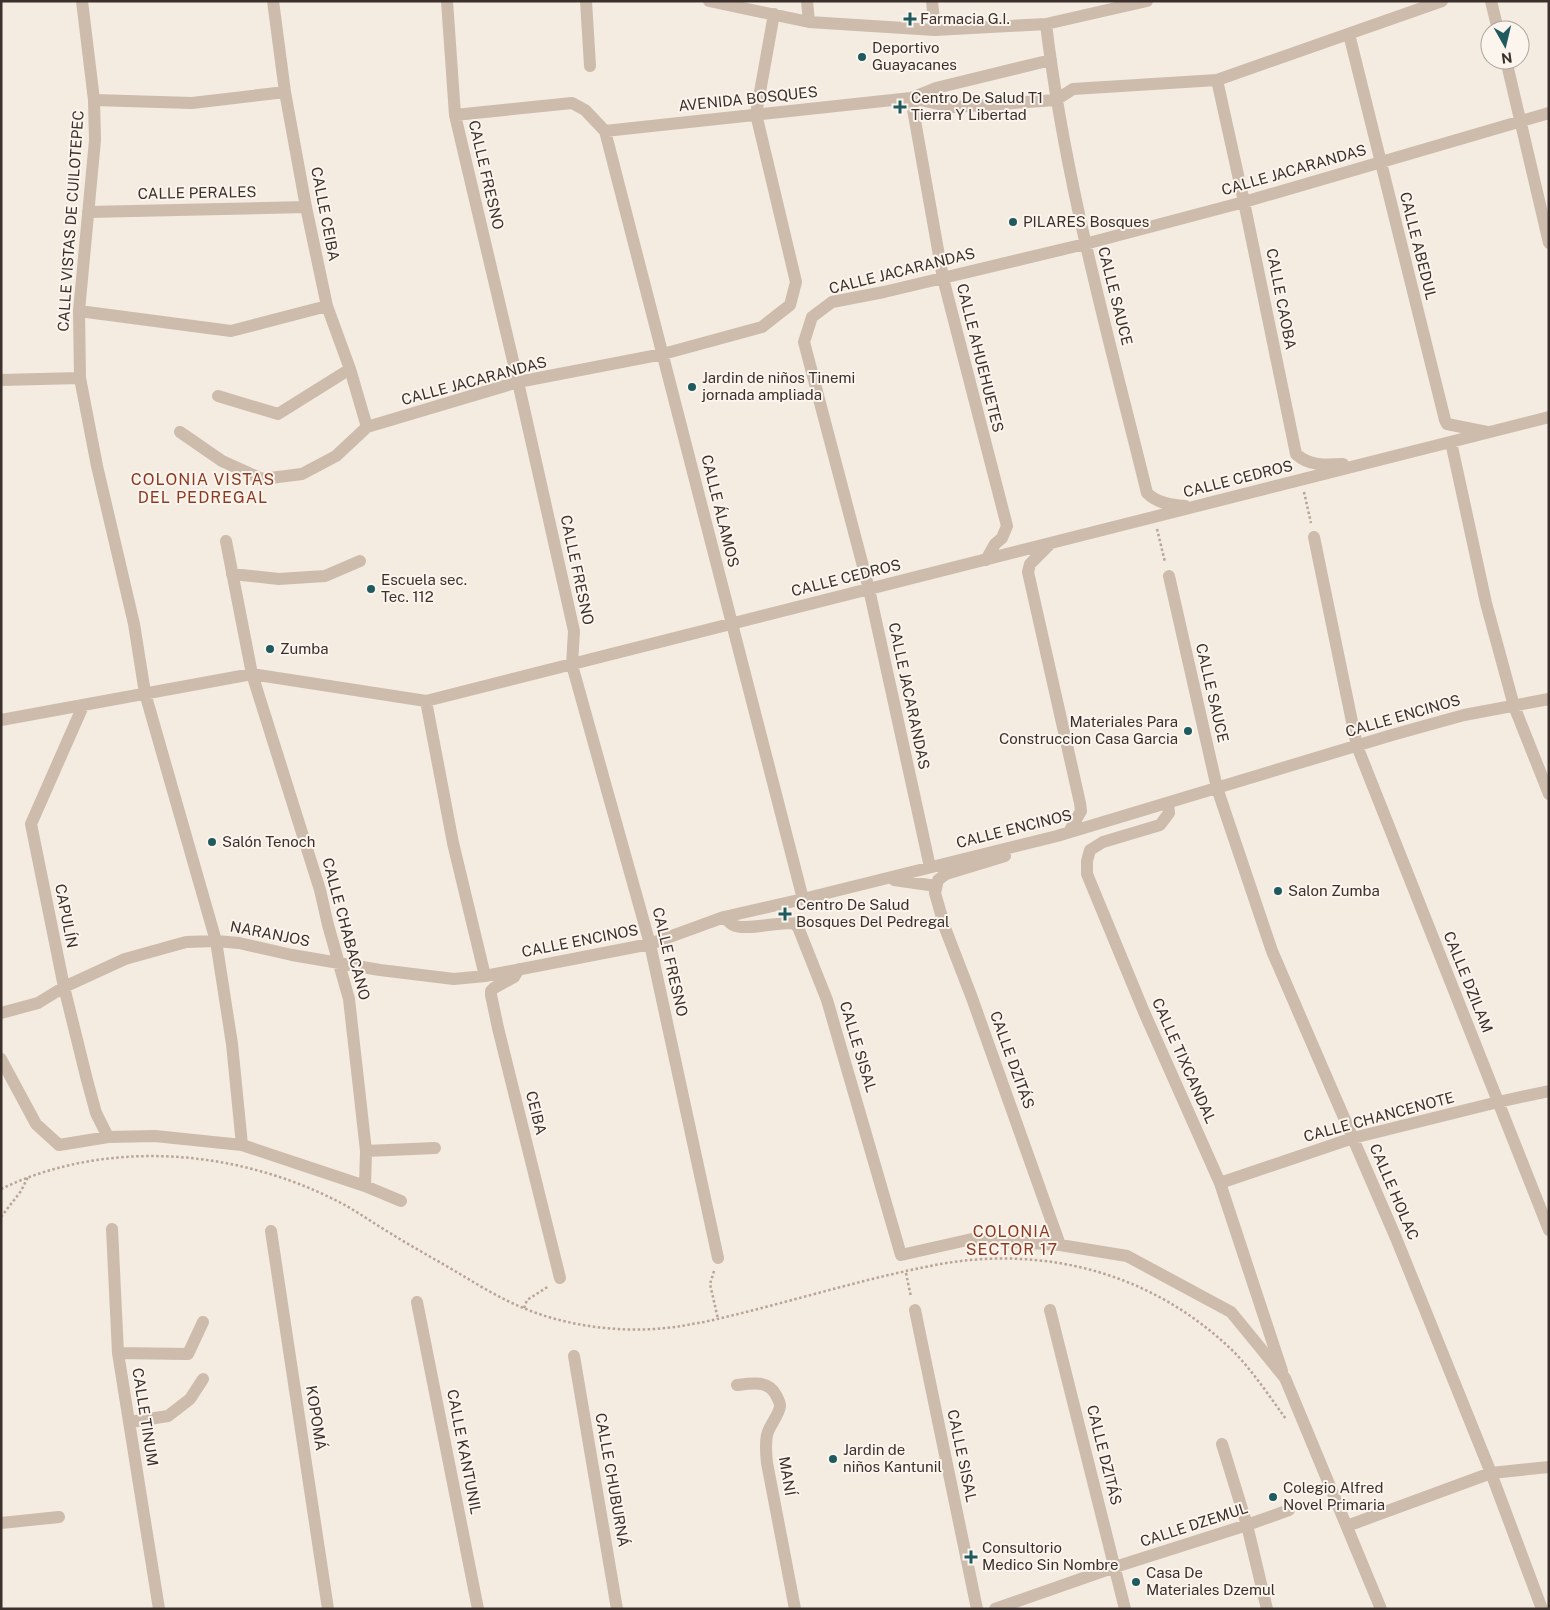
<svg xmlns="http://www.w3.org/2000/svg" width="1550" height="1610" font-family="'Public Sans',sans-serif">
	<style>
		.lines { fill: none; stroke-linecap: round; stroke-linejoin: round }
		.path { stroke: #b9a596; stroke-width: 2.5; stroke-dasharray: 2.5 2.5; stroke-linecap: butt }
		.minor { stroke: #cdbbac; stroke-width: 12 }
		.poi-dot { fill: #1f5a5e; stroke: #fbf5ee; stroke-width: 2 }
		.labels { text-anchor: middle; stroke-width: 4; stroke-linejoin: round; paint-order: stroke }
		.poi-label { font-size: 15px; fill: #3b302b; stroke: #fbf5ee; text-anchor: start }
		.street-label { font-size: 15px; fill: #3b302b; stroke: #fbf5ee }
		.neighbourhood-label { font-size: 16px; letter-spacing: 1px; fill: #8c3b22; stroke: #fbf5ee }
	</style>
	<rect width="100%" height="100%" fill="#f4ebe1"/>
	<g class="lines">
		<path class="path" d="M1304,492L1311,523
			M1157,529L1165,562
			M1,1189C107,1138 238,1149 341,1203C358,1212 373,1223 390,1233C414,1248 440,1262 465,1277C483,1288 502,1299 521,1307C565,1326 619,1333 666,1328C679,1327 691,1324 704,1322C781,1305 857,1280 935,1265C1046,1244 1155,1274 1235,1353C1254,1373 1270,1397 1286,1419
			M1,1217L21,1191L28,1177
			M714,1271L710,1284L718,1319
			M906,1273L911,1297
			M524,1308L527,1300L549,1286"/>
		<path class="minor" d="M82,1L94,100L95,140L79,311L80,378L97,466L134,624L145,693L216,941L232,1044L242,1145
			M273,1L285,92L306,207L327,306L350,369L367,427
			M447,1L455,115L518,382L574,631L572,665L650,944L718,1258
			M586,1L590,66
			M709,1L809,22L935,30L1046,24L1147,1
			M807,1L809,22
			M932,1L935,30
			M1491,1L1498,30
			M1046,24C1065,183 1109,338 1147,493C1157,503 1171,505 1185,506
			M1349,34L1445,420L1447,424L1487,432
			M1506,60L1549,243
			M1217,80L1244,202L1296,454C1309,466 1325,465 1343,464
			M911,98L952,107L1000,104L1056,100L1073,89L1217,80L1442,1
			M911,98L943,278L1007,526L1002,538L995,544L986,560
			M94,100L192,103L285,92
			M455,115L572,103L585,110L605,131L911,98L936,88L1051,60
			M605,131L803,899
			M88,212L306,207
			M79,311L231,331L327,306
			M1,380L80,378
			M218,396L278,414L350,369
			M180,432L222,461L262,479L302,474L336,456L367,427L518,382L663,354L762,327L790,305L796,282L756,114L774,14
			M1451,442L1486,603L1514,706L1549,794
			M1314,537L1357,746L1549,1230
			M226,541L252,674L320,890L328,925L349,999L366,1151L365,1186
			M1051,543L1030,564L1028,572L1080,803L1081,811L1069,832
			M232,574L279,579L325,576L360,561
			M1169,576L1217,788L1272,951L1396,1238L1491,1473L1542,1609
			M426,701L453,843L485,976
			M83,706L31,824L64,987L87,1080L96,1113L108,1137
			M1,720L252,674L426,701L1549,417
			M1168,804L1169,813L1160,825L1103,842L1090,850L1087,861V874L1144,1012L1220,1183L1282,1371
			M1005,856L946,874L938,880L935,893L945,928L972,998L1060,1245
			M930,867L869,589L804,342L812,317L832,302L884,292L1085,244L1244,202L1549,113
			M894,880L936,886
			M724,917C726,919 730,923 733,925C744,931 779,922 793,923L798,927L827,1000L901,1255L972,1239L1060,1245L1127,1256L1231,1312L1285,1378L1381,1609
			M519,969L514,977L494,988L491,991V995L498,1028L560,1278
			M1,1013L38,1003L64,987L125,959L186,942L216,941L239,943L292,955L380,970L454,979L485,976L650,944L724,917L803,899L1057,836L1392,735L1464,715L1549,699
			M1,1059L36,1124L59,1145L108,1137L155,1136L242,1145L365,1186L401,1201
			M366,1151L435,1148
			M1220,1183L1353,1138L1498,1102L1549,1091
			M112,1229L118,1353L159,1609
			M271,1231L328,1609
			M417,1302L478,1609
			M915,1310L977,1609
			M1050,1310L1125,1609
			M118,1353L188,1354L203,1322
			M574,1356L617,1609
			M737,1385C752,1383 768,1380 776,1395C778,1399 780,1402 780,1406C779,1416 769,1425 767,1435C765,1445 766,1454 767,1463L795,1609
			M130,1422L168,1416L190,1399L203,1379
			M1222,1444L1247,1525L1267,1609
			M1,1523L59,1517
			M1347,1526L1491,1473L1549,1467
			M995,1609L1115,1567L1247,1525L1289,1510"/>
	</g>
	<g class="poi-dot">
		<path d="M907.5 11.5h5v5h5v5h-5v5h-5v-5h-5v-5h5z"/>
		<circle cx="862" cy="57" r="5"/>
		<path d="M897.5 99.5h5v5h5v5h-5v5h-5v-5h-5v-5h5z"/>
		<circle cx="1013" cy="222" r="5"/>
		<circle cx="692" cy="387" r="5"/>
		<circle cx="371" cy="589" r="5"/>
		<circle cx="270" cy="649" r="5"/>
		<circle cx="1188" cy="731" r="5"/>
		<circle cx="212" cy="842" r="5"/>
		<circle cx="1278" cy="891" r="5"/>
		<path d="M782.5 906.5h5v5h5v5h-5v5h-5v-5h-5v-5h5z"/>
		<circle cx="833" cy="1459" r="5"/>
		<circle cx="1273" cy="1497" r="5"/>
		<path d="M968.5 1549.5h5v5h5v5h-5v5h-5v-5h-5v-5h5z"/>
		<circle cx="1136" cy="1582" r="5"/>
	</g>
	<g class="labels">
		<g class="poi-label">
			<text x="920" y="24">Farmacia G.I.</text>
			<text x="872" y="53">Deportivo<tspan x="872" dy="17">Guayacanes</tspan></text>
			<text x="911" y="103">Centro De Salud T1<tspan x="911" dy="17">Tierra Y Libertad</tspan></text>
			<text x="1023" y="227">PILARES Bosques</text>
			<text x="702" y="383">Jardin de niños Tinemi<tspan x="702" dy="17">jornada ampliada</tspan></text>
			<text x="381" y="585">Escuela sec.<tspan x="381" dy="17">Tec. 112</tspan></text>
			<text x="280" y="654">Zumba</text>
			<text x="1178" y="727" text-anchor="end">Materiales Para<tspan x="1178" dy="17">Construccion Casa Garcia</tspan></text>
			<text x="222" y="847">Salón Tenoch</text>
			<text x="1288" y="896">Salon Zumba</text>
			<text x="796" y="910">Centro De Salud<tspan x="796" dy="17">Bosques Del Pedregal</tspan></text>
			<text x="843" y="1455">Jardin de<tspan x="843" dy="17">niños Kantunil</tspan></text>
			<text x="1283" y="1493">Colegio Alfred<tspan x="1283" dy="17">Novel Primaria</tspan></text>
			<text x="982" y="1553">Consultorio<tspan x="982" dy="17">Medico Sin Nombre</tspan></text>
			<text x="1146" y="1578">Casa De<tspan x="1146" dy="17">Materiales Dzemul</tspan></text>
		</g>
		<g class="street-label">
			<text transform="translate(748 99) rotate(-6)" y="5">AVENIDA BOSQUES</text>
			<text transform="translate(1294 170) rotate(-16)" y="5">CALLE JACARANDAS</text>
			<text transform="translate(486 175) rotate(77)" y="5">CALLE FRESNO</text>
			<text transform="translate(197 193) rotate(-1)" y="5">CALLE PERALES</text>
			<text transform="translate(325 214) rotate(79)" y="5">CALLE CEIBA</text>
			<text transform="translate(71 221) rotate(-86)" y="5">CALLE VISTAS DE CUILOTEPEC</text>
			<text transform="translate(1418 246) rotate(76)" y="5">CALLE ABEDUL</text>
			<text transform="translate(902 271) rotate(-14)" y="5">CALLE JACARANDAS</text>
			<text transform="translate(1115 296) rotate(76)" y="5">CALLE SAUCE</text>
			<text transform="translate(1281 299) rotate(79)" y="5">CALLE CAOBA</text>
			<text transform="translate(980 358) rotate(76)" y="5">CALLE AHUEHUETES</text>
			<text transform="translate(474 381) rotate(-15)" y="5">CALLE JACARANDAS</text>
			<text transform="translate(1238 479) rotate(-14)" y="5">CALLE CEDROS</text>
			<text transform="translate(720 511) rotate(76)" y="5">CALLE ÁLAMOS</text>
			<text transform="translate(577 570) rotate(78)" y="5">CALLE FRESNO</text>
			<text transform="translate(846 578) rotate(-14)" y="5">CALLE CEDROS</text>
			<text transform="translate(1212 693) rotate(77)" y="5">CALLE SAUCE</text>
			<text transform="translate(909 696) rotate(78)" y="5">CALLE JACARANDAS</text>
			<text transform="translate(1403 716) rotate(-16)" y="5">CALLE ENCINOS</text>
			<text transform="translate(1014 829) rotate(-14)" y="5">CALLE ENCINOS</text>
			<text transform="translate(66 916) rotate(79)" y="5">CAPULÍN</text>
			<text transform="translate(346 929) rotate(75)" y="5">CALLE CHABACANO</text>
			<text transform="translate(270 934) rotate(11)" y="5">NARANJOS</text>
			<text transform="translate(580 941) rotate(-11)" y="5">CALLE ENCINOS</text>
			<text transform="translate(670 962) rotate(77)" y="5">CALLE FRESNO</text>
			<text transform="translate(1468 982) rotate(68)" y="5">CALLE DZILAM</text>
			<text transform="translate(858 1047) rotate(73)" y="5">CALLE SISAL</text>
			<text transform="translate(1012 1060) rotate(70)" y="5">CALLE DZITÁS</text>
			<text transform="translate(1184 1061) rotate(66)" y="5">CALLE TIXCANDAL</text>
			<text transform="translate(536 1113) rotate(76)" y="5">CEIBA</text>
			<text transform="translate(1379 1117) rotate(-15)" y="5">CALLE CHANCENOTE</text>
			<text transform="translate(1394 1192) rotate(67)" y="5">CALLE HOLAC</text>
			<text transform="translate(145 1417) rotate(81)" y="5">CALLE TINUM</text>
			<text transform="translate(316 1418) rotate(81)" y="5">KOPOMÁ</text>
			<text transform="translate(464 1452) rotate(79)" y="5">CALLE KANTUNIL</text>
			<text transform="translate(1104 1455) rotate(76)" y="5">CALLE DZITÁS</text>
			<text transform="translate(962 1456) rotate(78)" y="5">CALLE SISAL</text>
			<text transform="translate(787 1476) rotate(80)" y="5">MANÍ</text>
			<text transform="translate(612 1480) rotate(80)" y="5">CALLE CHUBURNÁ</text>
			<text transform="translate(1194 1525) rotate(-18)" y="5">CALLE DZEMUL</text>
		</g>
		<g class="neighbourhood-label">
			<text x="203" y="485">COLONIA VISTAS<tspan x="203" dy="18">DEL PEDREGAL</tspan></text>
			<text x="1012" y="1237">COLONIA<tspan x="1012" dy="18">SECTOR 17</tspan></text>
		</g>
	</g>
	<rect width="1550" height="1610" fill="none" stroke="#3b302b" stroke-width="5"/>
	<g transform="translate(1505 45) rotate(172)"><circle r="24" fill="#fbf5ee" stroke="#aea6a0"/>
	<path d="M0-4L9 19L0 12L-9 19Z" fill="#1f5a5e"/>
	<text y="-8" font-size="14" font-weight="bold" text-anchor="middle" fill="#3b302b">N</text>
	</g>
</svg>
